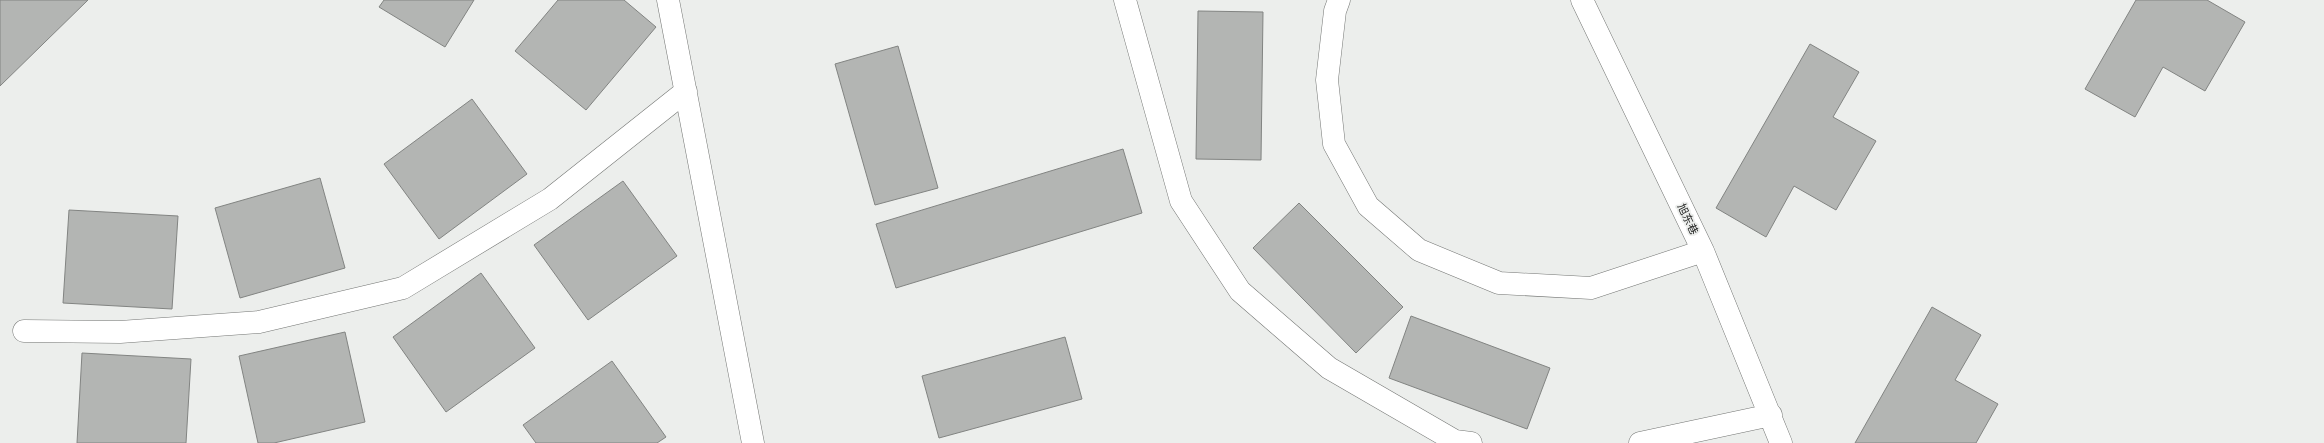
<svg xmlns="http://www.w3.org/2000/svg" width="2324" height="443" font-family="'Golos Text','Noto Sans SC',sans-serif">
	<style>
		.building { fill: #b3b5b3; stroke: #828482 }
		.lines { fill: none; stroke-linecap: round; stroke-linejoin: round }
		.minor-casing { stroke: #747674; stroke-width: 23 }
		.minor { stroke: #fff; stroke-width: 22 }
		.labels { text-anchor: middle; stroke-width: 3.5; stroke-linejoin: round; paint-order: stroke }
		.street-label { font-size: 11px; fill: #242524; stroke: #eceeec }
	</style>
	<rect width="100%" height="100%" fill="#eceeec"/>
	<path class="building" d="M0,0H88L0,86Z
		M384,0H474L445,47L379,7Z
		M558,0H624L656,27L586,110L515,51Z
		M2136,0H2207L2245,22L2205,91L2163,67L2135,117L2085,89Z
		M1198,11L1263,12L1261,160L1196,159Z
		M1810,44L1859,72L1833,117L1876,141L1836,210L1794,186L1766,237L1716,208Z
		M898,46L938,188L875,205L835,64Z
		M472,99L527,174L439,239L384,164Z
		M1123,149L1142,213L896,288L876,224Z
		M320,178L345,268L240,298L215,208Z
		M623,181L677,256L588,320L534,245Z
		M1299,203L1403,307L1356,353L1253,248Z
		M69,210L178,216L172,309L63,303Z
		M481,273L535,348L446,412L393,337Z
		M1932,307L1981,335L1955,380L1998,404L1976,443H1855Z
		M1411,316L1550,368L1527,429L1389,378Z
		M345,332L365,422L274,443H258L239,356Z
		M1065,337L1082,399L939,438L922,376Z
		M82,353L191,359L186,443H77Z
		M612,361L666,437L657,443H536L523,425Z"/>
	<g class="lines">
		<g class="minor-casing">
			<path id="minor" d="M668,0L753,443
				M1125,0L1181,201L1240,291L1329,368L1455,441L1471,443
				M1339,0L1335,11L1327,80L1334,144L1368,206L1419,250L1499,283L1591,288L1703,251
				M1582,0L1703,251L1781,443
				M24,331L120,332L259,322L403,288L550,199L686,91
				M1640,443L1771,415"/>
		</g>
		<use href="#minor" class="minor"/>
	</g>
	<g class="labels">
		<g class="street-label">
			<text transform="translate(1688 219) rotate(64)" y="4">旭东巷</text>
		</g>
	</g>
</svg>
